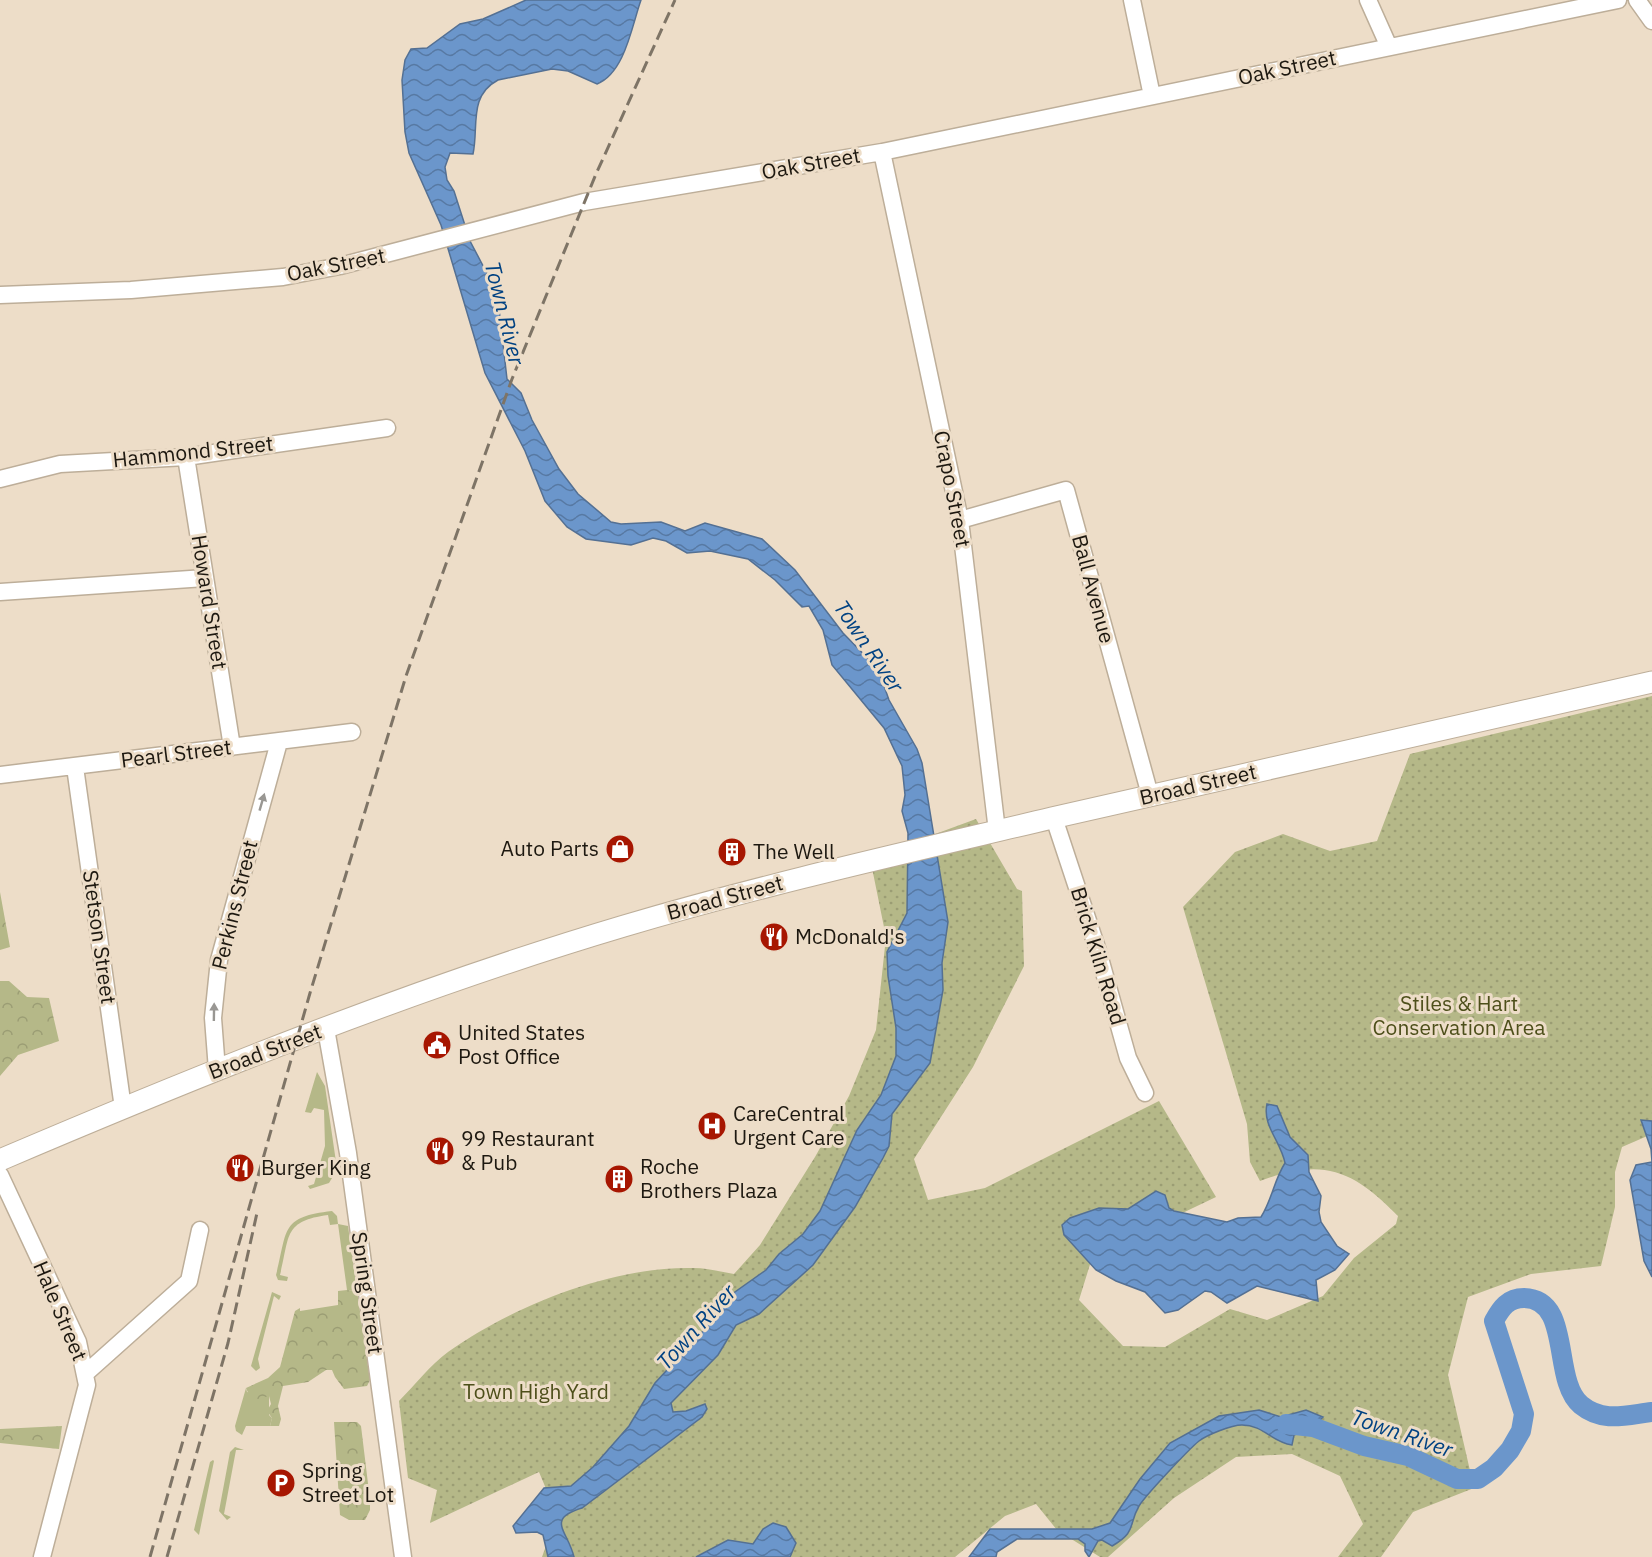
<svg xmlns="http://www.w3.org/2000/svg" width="1652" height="1557" font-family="'IBM Plex Sans',sans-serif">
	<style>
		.grass { fill: #b5b888 }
		.forest { fill: url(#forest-crowns) }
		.park { fill: url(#park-dots) }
		.water { fill: url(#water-waves); stroke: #547093; stroke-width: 1.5 }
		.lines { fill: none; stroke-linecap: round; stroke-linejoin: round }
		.river { stroke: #6b96cb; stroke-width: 20 }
		.minor-casing { stroke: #bdae99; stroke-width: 19 }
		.major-casing { stroke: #bdae99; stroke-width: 23 }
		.minor { stroke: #fff; stroke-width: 16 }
		.major { stroke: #fff; stroke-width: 21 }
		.rail { stroke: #7e7466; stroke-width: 3; stroke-dasharray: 12 6; stroke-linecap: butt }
		.oneway { fill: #999793 }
		.labels { text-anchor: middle; stroke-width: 6; stroke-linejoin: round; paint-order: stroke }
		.street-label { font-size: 21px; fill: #1d1810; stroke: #edddc8 }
		.poi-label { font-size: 21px; fill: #1d1810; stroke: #edddc8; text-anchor: start }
		.park-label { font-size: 21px; fill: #4d4f1a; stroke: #edddc8 }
		.water-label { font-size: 22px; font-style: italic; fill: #014282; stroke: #edddc8 }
	</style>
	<defs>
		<pattern id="forest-crowns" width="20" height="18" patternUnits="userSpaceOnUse" patternTransform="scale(1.5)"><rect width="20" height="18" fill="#b5b888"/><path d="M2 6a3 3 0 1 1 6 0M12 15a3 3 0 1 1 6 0" fill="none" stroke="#9b9d74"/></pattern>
		<pattern id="park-dots" width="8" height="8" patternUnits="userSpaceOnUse" patternTransform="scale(1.5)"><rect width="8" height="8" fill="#b5b888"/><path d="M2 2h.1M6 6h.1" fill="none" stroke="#9b9d74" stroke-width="1.8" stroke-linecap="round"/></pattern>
		<pattern id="water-waves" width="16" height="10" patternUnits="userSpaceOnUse" patternTransform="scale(1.5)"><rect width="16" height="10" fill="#6b96cb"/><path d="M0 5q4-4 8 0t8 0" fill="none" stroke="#5779a3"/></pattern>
	</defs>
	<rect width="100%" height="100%" fill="#edddc8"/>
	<path class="grass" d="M317,1072L325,1086L336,1162L335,1173L329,1183L310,1189L308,1186L314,1184L325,1146L324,1110L314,1108L311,1113L305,1112Z
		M332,1211L337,1216L338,1224L348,1226L357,1291L347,1290L338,1224L330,1225L328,1215C283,1221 290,1236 280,1275L288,1277L287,1281L278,1280L276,1275C288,1229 280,1217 332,1211Z
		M272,1292L281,1296L279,1300L274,1296L258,1359L260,1368L256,1371L251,1366Z
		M246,1388L247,1392L269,1396V1415L272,1418L270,1426H246L242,1435L236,1431L235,1426Z
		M235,1447L244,1450H236L224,1514L231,1517L227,1520L219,1511L230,1452Z
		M213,1460L214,1461L199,1535L194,1530L210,1462Z"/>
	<path class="forest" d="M0,892L10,947L0,950Z
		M0,981H9L27,997L49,998L59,1041L18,1055L0,1076Z
		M347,1290L357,1291L370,1380L367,1386L344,1389L335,1377L332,1370H326L308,1382L283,1386L278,1406L281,1419L279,1426H270L272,1418L267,1411L271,1404L269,1396L254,1400L250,1397L246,1388L268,1378L280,1367L295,1311L300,1308V1311L338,1305V1291Z
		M334,1422H357L361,1426L370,1500V1510L365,1520H349L340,1515Z
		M62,1426L59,1449L0,1443V1429Z"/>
	<path class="park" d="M1652,696V1134L1622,1147L1615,1172V1207L1601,1266L1531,1274L1468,1297L1448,1375L1474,1488L1413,1512L1381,1557H1338L1363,1524L1340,1476L1292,1454L1236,1457L1174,1498L1108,1557H1100L1057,1530L1036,1504L1005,1516L955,1557H542L557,1515L539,1472L430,1523L437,1490L408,1478L399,1401C415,1385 430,1365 448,1352C512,1306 613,1266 693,1268C707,1268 721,1272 734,1274L760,1245L815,1157L849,1096L876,1030L886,937L870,858L976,819L1017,889L1022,891L1024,966L973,1067L914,1159L928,1200L985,1188L1159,1101L1216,1197L1151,1228L1096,1245L1079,1300L1123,1346L1165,1347L1230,1309L1267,1320L1323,1296L1354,1258L1396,1224L1398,1216C1353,1170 1323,1157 1260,1181L1250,1162L1247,1124L1183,907L1235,852L1283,834L1330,851L1377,841L1410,754Z"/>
	<path class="water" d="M526,0H641C632,25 625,73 597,84L568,71L552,69L498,80C468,96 479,127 473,154L450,153L445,167L447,180L454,191L470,241L491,281L499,309L507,379L521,393L532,420L559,469L578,494L611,522L621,524L661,522L685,531L705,523L762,539L795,570L843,633L878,669L889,700L917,749L922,763L948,922L942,963L943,990L930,1063L892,1114L889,1146L883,1158L855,1207L813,1265L759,1314L736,1325L718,1355L671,1403L673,1412L686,1411L705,1404L707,1409L702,1417L582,1508C545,1519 568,1531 574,1557H548L543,1535L537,1532L516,1533L513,1526L544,1488L571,1486L593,1467L629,1426L655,1383L704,1330L718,1304L766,1270L779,1254L803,1234L820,1211L857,1130L881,1095L896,1056V1028L888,976L887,952L907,913L908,833L902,811L905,795L902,766L884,728L832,665L823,630L809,606L802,607L775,580L748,559L710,551L687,553L666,541L653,538L631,545L586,539L567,527L545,501L525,451L485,373L441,225L409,153L405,132L402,80L405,60L411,49L427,48L460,24L483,19Z
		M1267,1104L1277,1106L1290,1137L1308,1155L1309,1172L1321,1196L1319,1212L1321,1222L1337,1246L1349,1254L1335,1270L1316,1280L1318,1301L1257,1286L1227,1303L1211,1292L1205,1291L1178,1310L1165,1313L1145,1292L1116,1281L1096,1270L1064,1235L1062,1225L1070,1218L1099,1208L1128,1209L1156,1191L1165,1195L1169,1208L1174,1211L1227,1222L1238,1218L1261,1217C1272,1200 1274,1180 1285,1163C1281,1142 1262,1125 1267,1104Z
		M1641,1120L1652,1121V1277L1644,1261L1630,1180L1636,1165L1652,1162L1651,1149Z
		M1259,1410L1281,1417L1306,1410L1323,1417L1313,1427L1294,1435L1292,1445C1271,1442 1264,1425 1242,1425C1231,1425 1207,1435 1199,1441C1189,1449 1145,1496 1139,1506C1128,1525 1137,1532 1112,1546L1102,1540L1098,1541L1089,1557L1085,1551V1544L1078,1539H1017L997,1552L996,1557H969L990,1529H1092L1110,1523L1140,1479L1170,1443L1219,1416Z
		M773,1523L786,1527L796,1543L790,1557H696L728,1540L753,1544L763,1529Z"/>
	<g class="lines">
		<path class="river" d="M1286,1424L1313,1427L1364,1446L1408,1456L1457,1479H1478L1494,1468L1510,1450L1521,1431L1524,1414L1494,1321C1501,1308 1508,1298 1524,1298C1573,1299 1551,1380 1581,1405C1603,1423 1626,1415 1652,1412"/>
		<g class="minor-casing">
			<path id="minor" d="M1132,0L1152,96
				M1368,0L1389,47
				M1637,0L1652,21
				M882,152L960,520L997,831
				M0,295L131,290L283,277L340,266L584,202L882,152L1618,0
				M186,457L232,747
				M0,479L60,464L186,457L387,428
				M960,520L1066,490L1150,795
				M0,592L205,578
				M75,767L123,1108
				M0,775L352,732
				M1054,818L1098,951L1128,1058L1145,1093
				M326,1029L348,1153L403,1557
				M217,1070L213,1018L219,960L279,742
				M0,1175L78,1342L87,1385L42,1557
				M86,1373L189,1281L200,1230"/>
		</g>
		<g class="major-casing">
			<path id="major" d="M0,1160C204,1073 412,989 624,926C766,884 909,852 1052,818C1252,772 1452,727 1652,682"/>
		</g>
		<use href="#minor" class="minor"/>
		<use href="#major" class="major"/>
		<path class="rail" d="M150,1557L310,993L406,676L512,379L596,174L675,0
			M167,1557L228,1343L257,1213"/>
	</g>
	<defs><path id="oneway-solid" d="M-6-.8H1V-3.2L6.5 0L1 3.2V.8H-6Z" transform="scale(1.5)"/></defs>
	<g class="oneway">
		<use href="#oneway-solid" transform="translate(262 802) rotate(-74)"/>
		<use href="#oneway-solid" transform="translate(214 1012) rotate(-89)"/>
	</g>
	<defs>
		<g id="shop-disc" transform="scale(1.5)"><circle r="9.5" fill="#a71601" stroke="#edddc8"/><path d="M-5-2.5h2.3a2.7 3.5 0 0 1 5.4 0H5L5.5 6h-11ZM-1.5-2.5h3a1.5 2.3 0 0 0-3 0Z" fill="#fff"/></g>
		<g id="building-disc" transform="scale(1.5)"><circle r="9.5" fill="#a71601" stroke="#edddc8"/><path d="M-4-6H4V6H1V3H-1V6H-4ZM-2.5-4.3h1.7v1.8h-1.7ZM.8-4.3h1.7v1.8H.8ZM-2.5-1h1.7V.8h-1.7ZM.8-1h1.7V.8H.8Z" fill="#fff"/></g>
		<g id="restaurant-disc" transform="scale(1.5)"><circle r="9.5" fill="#a71601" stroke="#edddc8"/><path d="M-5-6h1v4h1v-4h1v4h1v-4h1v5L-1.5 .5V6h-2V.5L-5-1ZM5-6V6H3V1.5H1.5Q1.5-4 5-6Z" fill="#fff"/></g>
		<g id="civic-disc" transform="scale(1.5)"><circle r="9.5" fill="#a71601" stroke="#edddc8"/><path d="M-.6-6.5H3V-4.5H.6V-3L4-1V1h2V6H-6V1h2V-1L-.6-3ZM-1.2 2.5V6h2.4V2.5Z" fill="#fff"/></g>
		<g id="hospital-disc" transform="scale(1.5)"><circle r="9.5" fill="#a71601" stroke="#edddc8"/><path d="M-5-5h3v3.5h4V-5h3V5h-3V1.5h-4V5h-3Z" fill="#fff"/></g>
		<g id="parking-disc" transform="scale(1.5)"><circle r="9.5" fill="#a71601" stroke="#edddc8"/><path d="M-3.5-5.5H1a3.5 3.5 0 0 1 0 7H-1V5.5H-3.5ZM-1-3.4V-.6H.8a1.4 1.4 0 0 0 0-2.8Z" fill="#fff"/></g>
	</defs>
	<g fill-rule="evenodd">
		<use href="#shop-disc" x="620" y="849"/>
		<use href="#building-disc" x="732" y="852"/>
		<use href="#restaurant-disc" x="774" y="937"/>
		<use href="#civic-disc" x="437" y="1045"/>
		<use href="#hospital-disc" x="712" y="1126"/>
		<use href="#restaurant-disc" x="440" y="1151"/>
		<use href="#restaurant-disc" x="240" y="1168"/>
		<use href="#building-disc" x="619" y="1179"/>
		<use href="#parking-disc" x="281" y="1483"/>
	</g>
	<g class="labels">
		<g class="street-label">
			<text transform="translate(1287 68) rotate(-12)" y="7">Oak Street</text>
			<text transform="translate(811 164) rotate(-10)" y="7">Oak Street</text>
			<text transform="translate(336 265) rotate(-11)" y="7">Oak Street</text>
			<text transform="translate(193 452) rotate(-6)" y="7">Hammond Street</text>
			<text transform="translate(952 489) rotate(79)" y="7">Crapo Street</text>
			<text transform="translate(1093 589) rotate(75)" y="7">Ball Avenue</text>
			<text transform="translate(209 602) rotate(81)" y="7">Howard Street</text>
			<text transform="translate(176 754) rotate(-7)" y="7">Pearl Street</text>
			<text transform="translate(1198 785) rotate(-13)" y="7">Broad Street</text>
			<text transform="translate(725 898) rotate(-15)" y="7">Broad Street</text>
			<text transform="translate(235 905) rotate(-76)" y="7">Perkins Street</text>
			<text transform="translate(99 937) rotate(82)" y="7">Stetson Street</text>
			<text transform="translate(1098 956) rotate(73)" y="7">Brick Kiln Road</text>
			<text transform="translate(265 1052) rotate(-21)" y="7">Broad Street</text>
			<text transform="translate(367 1293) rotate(82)" y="7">Spring Street</text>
			<text transform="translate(60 1311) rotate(67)" y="7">Hale Street</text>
		</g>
		<g class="poi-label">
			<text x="599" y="856" text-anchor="end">Auto Parts</text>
			<text x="753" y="859">The Well</text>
			<text x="795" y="944">McDonald's</text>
			<text x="458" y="1040">United States<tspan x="458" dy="24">Post Office</tspan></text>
			<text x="733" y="1121">CareCentral<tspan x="733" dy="24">Urgent Care</tspan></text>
			<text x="461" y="1146">99 Restaurant<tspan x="461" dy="24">&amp; Pub</tspan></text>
			<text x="640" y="1174">Roche<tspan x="640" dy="24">Brothers Plaza</tspan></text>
			<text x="261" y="1175">Burger King</text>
			<text x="302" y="1478">Spring<tspan x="302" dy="24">Street Lot</tspan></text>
		</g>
		<g class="park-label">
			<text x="1459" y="1011">Stiles &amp; Hart<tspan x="1459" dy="24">Conservation Area</tspan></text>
			<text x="536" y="1399">Town High Yard</text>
		</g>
		<g class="water-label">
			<text transform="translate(505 313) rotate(76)" y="8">Town River</text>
			<text transform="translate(869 646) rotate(56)" y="8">Town River</text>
			<text transform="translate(696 1327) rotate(-48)" y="8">Town River</text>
			<text transform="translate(1402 1433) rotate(19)" y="8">Town River</text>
		</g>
	</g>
</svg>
